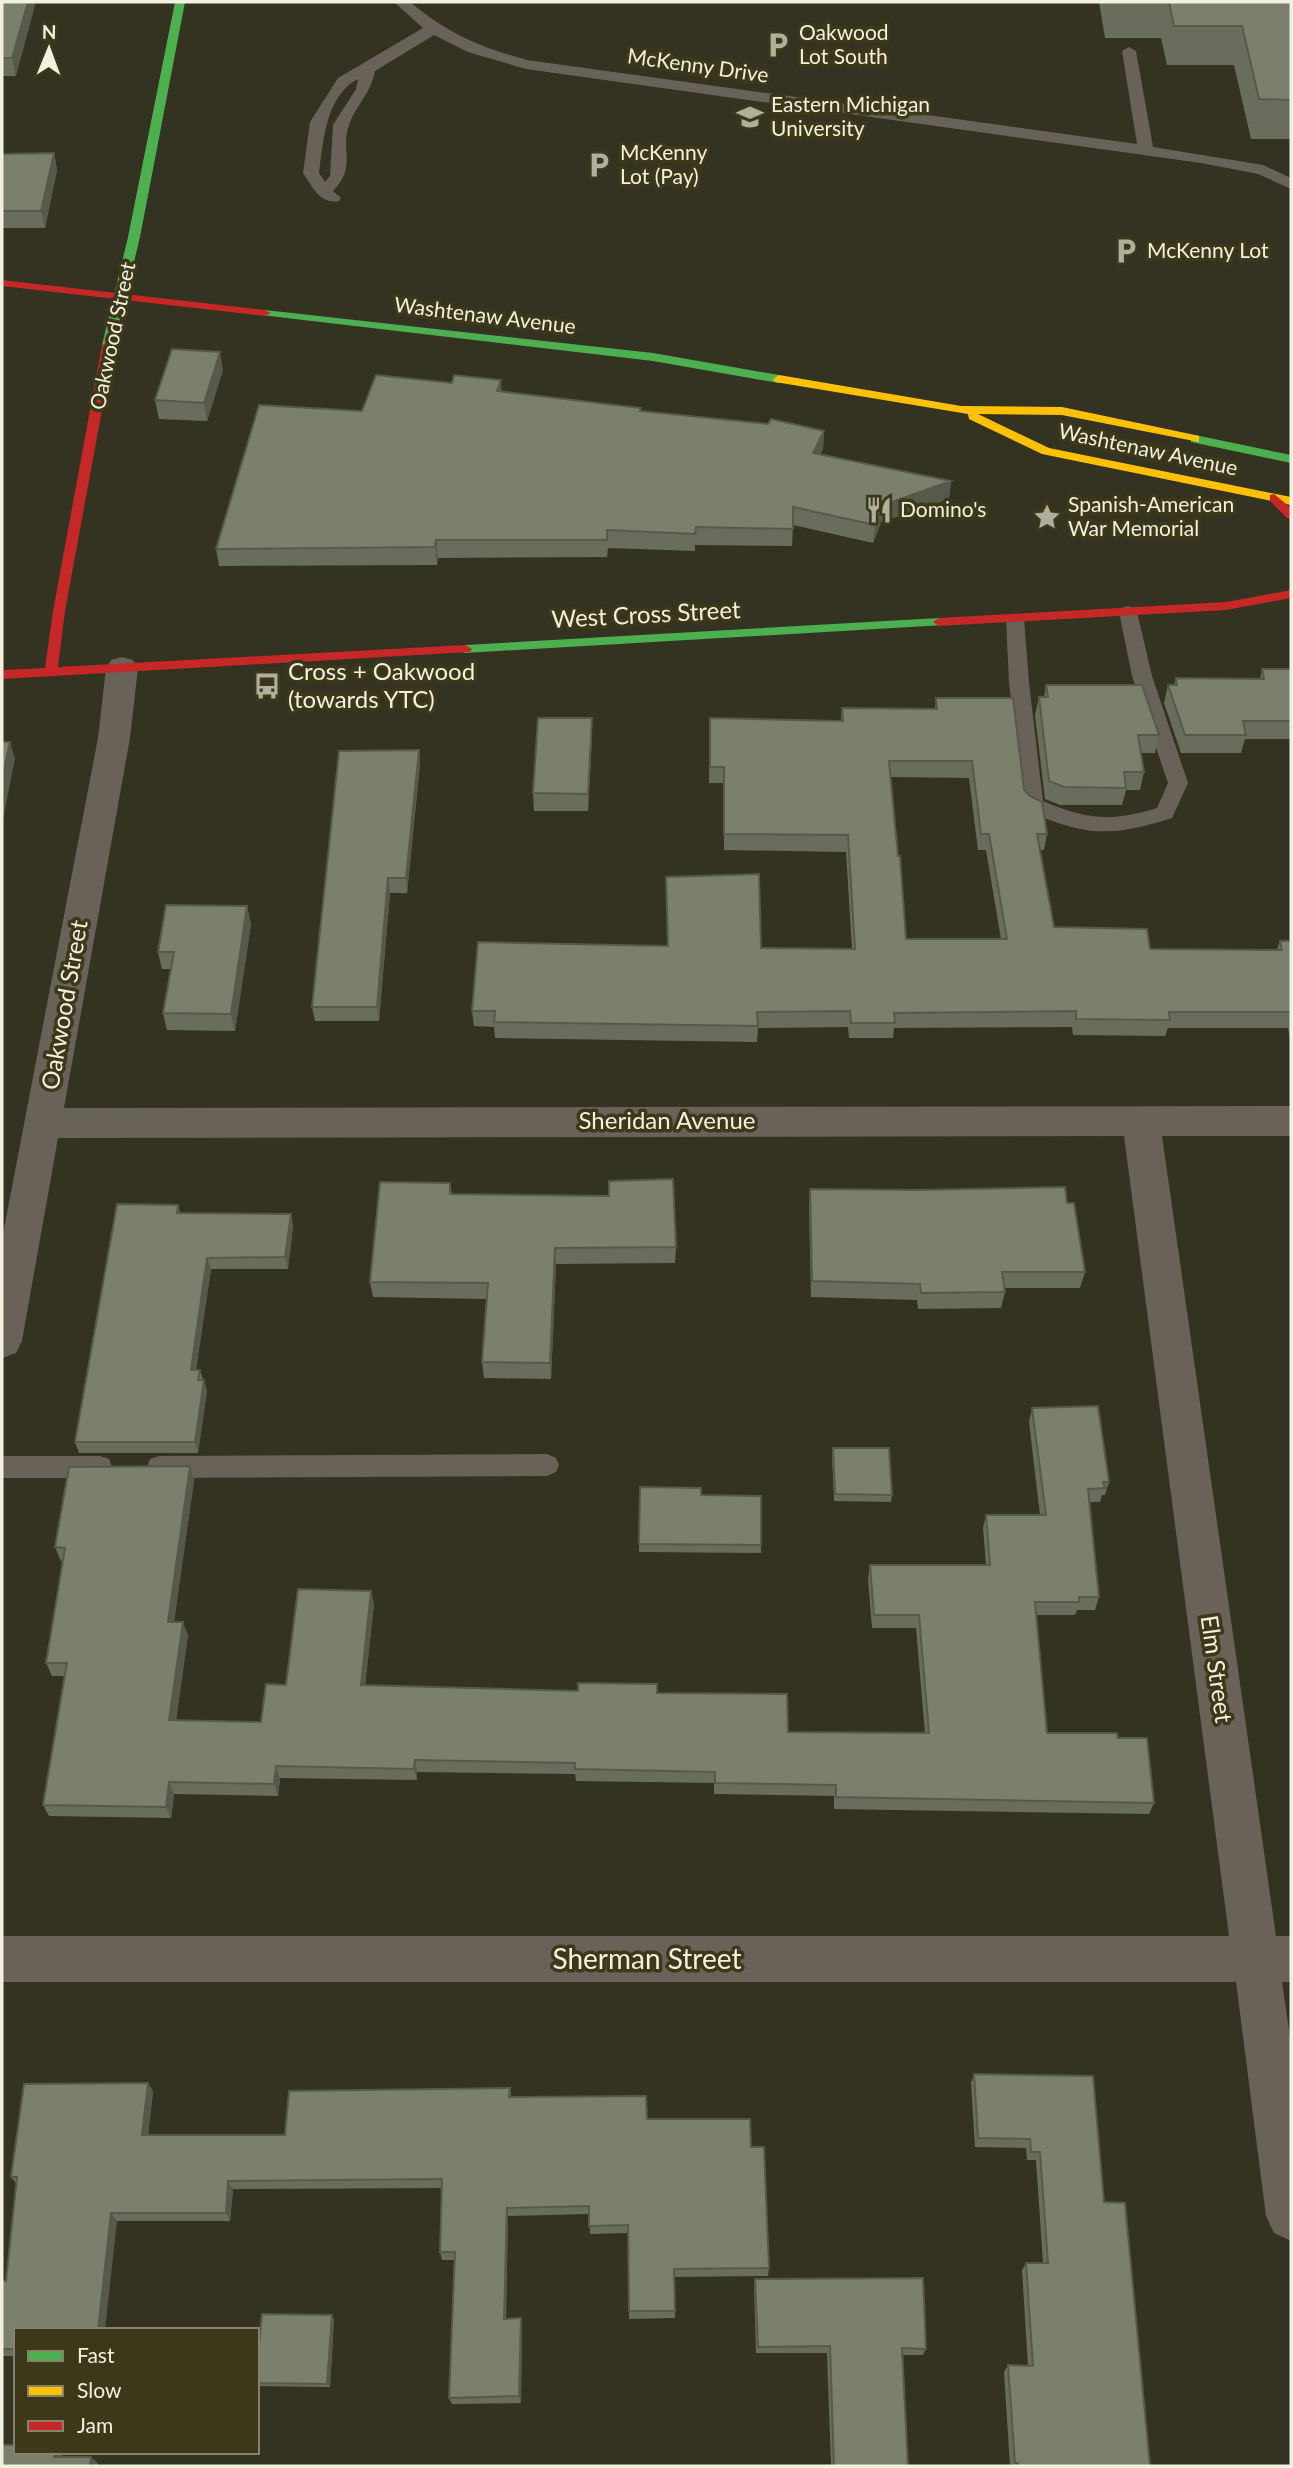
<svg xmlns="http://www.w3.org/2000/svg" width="1293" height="2468" font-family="Lato,sans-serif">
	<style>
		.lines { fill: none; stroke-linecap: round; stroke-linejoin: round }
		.lane { fill: #686258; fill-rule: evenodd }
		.street { fill: #686258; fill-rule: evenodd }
		.fast { fill: #4caf50; fill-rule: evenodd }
		.slow { fill: #ffc107; fill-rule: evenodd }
		.jam { fill: #c62828; fill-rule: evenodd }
		.wall { fill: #696e5c; fill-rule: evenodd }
		.shaded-wall { fill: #555a4b }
		.building { fill: #7a806b; stroke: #555a4b; stroke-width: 2; fill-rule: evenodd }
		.labels { text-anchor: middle; stroke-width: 7; stroke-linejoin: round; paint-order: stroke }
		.far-poi-label { font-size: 21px; fill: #f2f0de; stroke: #3c3819; text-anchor: start }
		.far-street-label { font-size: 21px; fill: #f2f0de; stroke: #3c3819 }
		.street-label { font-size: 24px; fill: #f2f0de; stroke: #3c3819 }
		.poi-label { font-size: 24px; fill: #f2f0de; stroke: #3c3819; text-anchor: start }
		.near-street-label { font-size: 28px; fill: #f2f0de; stroke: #3c3819 }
	</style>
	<rect width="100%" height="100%" fill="#343221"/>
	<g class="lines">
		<path class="lane" d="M394,2H410C450,35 478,46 527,60L1137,144L1122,51L1129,47L1136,51L1153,147L1263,165L1291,178V189L1258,174L1201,163L526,69L468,52L434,35L375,71C370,96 356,104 349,125C340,151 357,166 333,191L341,198L339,201C320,205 312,186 303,173L310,122L338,78L423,28ZM358,79L356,89L333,125L330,176L325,182L319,173C323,142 326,95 358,79Z
			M1128,606L1135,608L1137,612L1152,676L1188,783L1172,818C1124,833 1096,838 1047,819C1039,815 1029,813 1024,805L1009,683L1006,618L1008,614H1022L1024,618L1029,683L1043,801C1087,820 1111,822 1157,808L1168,783L1132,676L1119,612L1121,608Z
			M547,1454L556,1458L559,1465L556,1472L547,1476L159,1478L150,1475L147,1467L150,1459L159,1456Z
			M2,1456H100L109,1459L112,1467L109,1475L100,1478H2Z"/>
		<path class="street" d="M122,657L133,660L138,668L130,738L64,1108L1291,1106V1136H1162L1276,1936H1291V1982H1282L1291,2044V2241L1274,2233L1266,2216L1236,1982H2V1936H1229L1124,1136L58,1138L22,1341L16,1353L2,1358V1239L98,738L106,668L111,660Z"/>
		<path class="fast" d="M175,2H185L140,237L114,345L108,349L102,345L128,237Z
			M265,310L653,353L779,375L785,379L779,383L653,361L261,315V311Z
			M1195,435L1291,455V463L1191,442V436Z
			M939,618L945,622L944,625L465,653L458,649L465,645Z"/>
		<path class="slow" d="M779,375L961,406L1062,407L1195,435L1199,436V442L1062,415L978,414L1049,448L1291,497V505L1042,454L969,419L968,414L775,382L773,379Z"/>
		<path class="jam" d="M2,280L265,310L271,313L265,316L2,286Z
			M108,341L114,345L65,611L58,667L465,645L472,649L470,652L2,679V670L45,668L53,611L102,345Z
			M1274,494L1291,508V519L1287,518L1270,501V495Z
			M1291,590V598L1226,610L939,626L933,622L939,618L1226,602Z"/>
	</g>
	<path class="wall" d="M2,2L16,76H2Z
		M1099,2H1291V139H1251L1234,65H1167L1161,38H1105Z
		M54,153L57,170L45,228H2V154Z
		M223,370L207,421L159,419L155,400Z
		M501,391L641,411L824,431L823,449L820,455L951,481L949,499L881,522L873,543L793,525L792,546L695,545V551L608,548L607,557L438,558L437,565L219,566L216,549L362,411Z
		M1262,669H1291V739H1245L1241,753H1181L1164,703L1168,685H1174L1176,678L1260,679Z
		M1046,685L1159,735L1155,753H1141L1144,772L1140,790H1126L1122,805H1060L1045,799L1035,715L1039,697H1044Z
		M936,698L1024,789L1047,834L1044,850H1040L1054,927L1150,949L1277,950L1280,941H1291V1039H1290L1288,1028H1168L1165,1036L1073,1035L1072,1027L894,1028L893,1038H849L848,1027L758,1028L757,1042L495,1038L494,1027L474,1026L472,1011L668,946L666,877L761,948L852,949L846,852L724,850V783H709L710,718L841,721L842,708L935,709ZM890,777L969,778L978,850H986L1001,939H906Z
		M592,718V736L588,811H534L533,793Z
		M419,750L420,764L407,893H390L379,1021H315L312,1007Z
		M247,906L251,924L235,1031L167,1030L163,1013L171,969H162L158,952Z
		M450,1183L452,1194L676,1247L675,1263L556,1264L551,1379L484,1378L482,1362L486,1299L373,1297L370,1282Z
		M810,1189L1067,1203L1085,1272L1080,1288H1004L1005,1292L1001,1308L918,1309L917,1300L811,1297L809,1205Z
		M178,1205L180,1213L291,1214L293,1226L288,1269H211L196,1370H200L207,1391L198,1453H79L75,1442Z
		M1032,1408L1109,1482L1105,1495H1102L1100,1502H1090L1099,1597L1095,1610H1077L1075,1615H1036L1047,1733L1118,1738L1154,1803L1149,1814L834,1809V1796L714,1794V1783L576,1781L575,1774L417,1772V1780L280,1778L278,1796L174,1794L171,1818L49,1816L43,1805L64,1676H52L46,1663L63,1561H61L55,1547L190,1466L194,1480L174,1622L188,1635L176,1721L261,1722L286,1685L374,1604L365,1685L657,1693L788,1732L925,1733L916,1628H872L868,1579L870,1565H986L983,1528L986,1515H1040L1029,1422Z
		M833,1448L892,1495L891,1502L834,1501L832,1456Z
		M640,1487L701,1495L761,1545V1553L639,1552Z
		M974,2074L1104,2202L1150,2466H1010L1004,2372L1008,2365L1028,2366L1022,2270L1026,2263H1043L1036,2160H1027L1026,2148L975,2147L971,2083Z
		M148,2083L153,2092L148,2135H285L510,2088L511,2097L647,2119L751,2147L769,2268L768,2276L674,2277L675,2318L629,2319L628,2233L590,2234L589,2214L508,2216L506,2319L521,2318L522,2325L521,2403L452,2404L449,2398L454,2260H442L440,2252L442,2188L233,2189L230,2221H117L16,2330V2356H2V2281H6L16,2183L11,2177Z
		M755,2279L926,2349L923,2355H903L908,2466H831L827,2353H756L754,2286Z
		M334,2319L330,2387L258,2386L257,2385V2365Z"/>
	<path class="shaded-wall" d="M28,2H36L16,76L12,58Z
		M54,153L57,170L45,228L41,211Z
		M220,352L223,370L207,421L204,403Z
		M501,380L502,398L497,391Z
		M824,431L823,449L812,471L813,453Z
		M951,481L949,499L881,522L873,543L875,525L883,505Z
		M436,540L438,558L437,565L435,547Z
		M592,718V736L588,811V794Z
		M10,742L15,759L2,824V780Z
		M419,750L420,764L407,893L406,878Z
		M388,878L390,893L379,1021L377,1007Z
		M247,906L251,924L235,1031L231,1014Z
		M291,1214L293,1226L288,1269L285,1257Z
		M555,1248L556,1264L551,1379L550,1363Z
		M207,1258L211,1269L194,1381L191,1370Z
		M204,1380L207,1391L198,1453L195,1442Z
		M190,1466L194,1480L172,1635L168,1622Z
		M371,1591L374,1604L364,1697L361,1685Z
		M183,1622L188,1635L174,1732L169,1720Z
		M415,1760L417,1772V1780L414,1769Z
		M276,1766L280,1778L278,1796L274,1784Z
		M169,1782L174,1794L171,1818L166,1807Z
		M148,2083L153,2092L147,2144L142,2135Z
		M228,2181L233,2189L230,2221L226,2213Z
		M507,2208L508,2216L505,2326L504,2319Z
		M111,2213L117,2221L105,2330H98Z
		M332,2315L334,2319L330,2387L327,2384Z
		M521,2318L522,2325L521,2403L519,2396Z
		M55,2452H63L62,2463L54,2457Z
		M91,2457L98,2463V2466H90Z"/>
	<path class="building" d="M2,2H28L12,58H2Z
		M1169,2H1291V100L1259,99L1242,26H1174Z
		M54,153L41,211H2V154Z
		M172,349L220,352L204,403L155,400Z
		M376,375L452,383L454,375L501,380L497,391L641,408L640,411L768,424L771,419L824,431L813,453L951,481L883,505L875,525L793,507V529L696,527L695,534L607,530V540H436L435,547L216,549L259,405L362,411Z
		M1262,669H1291V721H1243L1246,735H1185L1168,685H1177L1176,678L1264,679Z
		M1046,685H1142L1159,735H1138L1144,772H1124L1126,788L1064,787L1049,781L1039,697H1048Z
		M936,698H1013L1024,789L1030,796L1042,802L1047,834H1037L1054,927L1147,929L1150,949L1282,950L1280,941H1291V1012H1169L1170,1020L1076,1019V1011L894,1013L895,1023H851L850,1011L757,1012L758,1026L494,1022L495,1011H472L478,942L668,946L666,877L759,874L761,948L855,949L848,835L724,834V767H710V718L843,721L842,708L937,709ZM889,761H972L981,834H989L1007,939H906L900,856H898Z
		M538,718H592L588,794L533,793Z
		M2,742H10L2,780Z
		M419,750L406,878H388L377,1007H312L339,751Z
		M166,905L247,906L231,1014L163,1013L174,952H158Z
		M673,1179L676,1247L555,1248L550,1363L482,1362L488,1283L370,1282L380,1182L450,1183V1194L609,1196V1181Z
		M1065,1187L1067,1203H1074L1085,1272H1002L1005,1292L921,1293L920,1284L812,1281L810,1189L919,1190Z
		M117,1204L178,1205L177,1213L291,1214L285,1257L207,1258L191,1370H200L198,1380H204L195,1442H75Z
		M1098,1406L1109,1482H1103L1105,1488L1088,1489L1099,1597H1079V1602H1035L1047,1733H1117L1118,1738H1147L1154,1803L836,1797V1785L715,1783V1772L575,1769V1763L415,1760L414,1769L276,1766L274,1784L169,1782L166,1807L43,1805L67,1663H46L65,1548L55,1547L69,1467L190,1466L168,1622H183L169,1720L261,1722L266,1684L286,1685L298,1589L371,1591L361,1685L578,1691V1683L657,1684V1693L787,1694L788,1732L929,1733L919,1615H874L870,1565H990L986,1515H1046L1032,1408Z
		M833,1448H889L892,1495L835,1494Z
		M640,1487L701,1488V1495L761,1496V1545L639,1544Z
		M974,2074L1093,2076L1104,2202L1125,2203L1150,2466H1018V2463H1015L1008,2365L1033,2366L1026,2263H1048L1040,2152H1031L1030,2139L978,2138Z
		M148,2083L142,2135H285L289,2091L510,2088L509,2097L646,2096L647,2119H750L751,2147H764L769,2268L674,2269L675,2311H629L628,2225L589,2226V2206L507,2208L504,2319L521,2318L519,2396L449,2398L455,2252H440L442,2179L228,2181L226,2213H111L98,2330H16V2349H2V2281H6L17,2177H11L24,2084Z
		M923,2278L926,2349L902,2348L908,2466H834L830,2346L758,2347L755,2279Z
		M262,2314L332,2315L327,2384L257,2383V2365Z
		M2,2445H16V2452H55L54,2457H91L90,2466H2Z"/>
	<defs>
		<g id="parking-bare" transform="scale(2.1)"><path d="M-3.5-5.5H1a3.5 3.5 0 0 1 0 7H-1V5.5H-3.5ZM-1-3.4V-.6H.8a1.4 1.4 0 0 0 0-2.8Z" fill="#b0ae9c" stroke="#3c3819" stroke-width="2.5" paint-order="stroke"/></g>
		<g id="university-bare" transform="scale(2.1)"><path d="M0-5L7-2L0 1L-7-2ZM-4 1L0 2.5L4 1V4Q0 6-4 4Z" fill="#b0ae9c" stroke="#3c3819" stroke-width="2.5" paint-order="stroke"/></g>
		<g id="restaurant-bare" transform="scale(2.1)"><path d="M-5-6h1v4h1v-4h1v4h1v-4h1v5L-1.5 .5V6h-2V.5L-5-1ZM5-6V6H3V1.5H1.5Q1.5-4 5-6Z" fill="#b0ae9c" stroke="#3c3819" stroke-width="2.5" paint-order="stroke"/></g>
		<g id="sight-bare" transform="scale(2.1)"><path d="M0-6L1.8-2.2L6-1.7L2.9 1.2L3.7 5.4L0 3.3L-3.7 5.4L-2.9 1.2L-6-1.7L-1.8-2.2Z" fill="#b0ae9c" stroke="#3c3819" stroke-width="2.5" paint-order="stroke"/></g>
		<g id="bus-bare" transform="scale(2.1)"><path d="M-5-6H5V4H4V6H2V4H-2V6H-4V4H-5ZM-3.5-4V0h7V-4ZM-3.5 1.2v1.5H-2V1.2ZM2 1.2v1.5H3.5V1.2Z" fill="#b0ae9c" stroke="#3c3819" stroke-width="2.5" paint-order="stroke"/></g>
	</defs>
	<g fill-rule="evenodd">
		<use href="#parking-bare" x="778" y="45"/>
		<use href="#university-bare" x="750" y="117"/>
		<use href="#parking-bare" x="599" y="165"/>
		<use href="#parking-bare" x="1126" y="251"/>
		<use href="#restaurant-bare" x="879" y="510"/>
		<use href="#sight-bare" x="1047" y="517"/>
		<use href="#bus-bare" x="267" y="686"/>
	</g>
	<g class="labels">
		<g class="far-poi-label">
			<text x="799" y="40">Oakwood<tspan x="799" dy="24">Lot South</tspan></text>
			<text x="771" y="112">Eastern Michigan<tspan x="771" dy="24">University</tspan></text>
			<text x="620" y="160">McKenny<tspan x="620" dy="24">Lot (Pay)</tspan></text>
			<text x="1147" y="258">McKenny Lot</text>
			<text x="1068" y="512">Spanish-American<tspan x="1068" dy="24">War Memorial</tspan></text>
			<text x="900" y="517">Domino's</text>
		</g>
		<g class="far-street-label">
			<text transform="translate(698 66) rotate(8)" y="7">McKenny Drive</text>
			<text transform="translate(485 316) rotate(7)" y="7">Washtenaw Avenue</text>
			<text transform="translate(113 336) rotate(-78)" y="7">Oakwood Street</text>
			<text transform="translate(1148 450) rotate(12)" y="7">Washtenaw Avenue</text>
		</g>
		<g class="street-label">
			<text transform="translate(646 615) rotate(-3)" y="8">West Cross Street</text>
			<text transform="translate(65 1005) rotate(-80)" y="8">Oakwood Street</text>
			<text x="667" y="1129">Sheridan Avenue</text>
			<text transform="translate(1216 1669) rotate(82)" y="8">Elm Street</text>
		</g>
		<g class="poi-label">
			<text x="288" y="680">Cross + Oakwood<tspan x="288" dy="28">(towards YTC)</tspan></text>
		</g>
		<g class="near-street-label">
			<text x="647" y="1969">Sherman Street</text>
		</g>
	</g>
	<rect width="1293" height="2468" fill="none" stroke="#f2f0de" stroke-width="7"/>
	<rect x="14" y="2328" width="245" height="126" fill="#3c3819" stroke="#858268" stroke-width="2"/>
	<rect x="28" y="2351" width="35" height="10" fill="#4caf50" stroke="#858268" stroke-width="2"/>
	<text x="77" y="2363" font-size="21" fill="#f2f0de">Fast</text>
	<rect x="28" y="2386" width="35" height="10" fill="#ffc107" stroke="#858268" stroke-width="2"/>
	<text x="77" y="2398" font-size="21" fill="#f2f0de">Slow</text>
	<rect x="28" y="2421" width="35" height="10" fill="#c62828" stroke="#858268" stroke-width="2"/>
	<text x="77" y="2433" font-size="21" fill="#f2f0de">Jam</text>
	<g transform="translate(49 49) rotate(1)" stroke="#3c3819" stroke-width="5" paint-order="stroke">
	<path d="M0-5L12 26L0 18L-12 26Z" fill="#f2f0de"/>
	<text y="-10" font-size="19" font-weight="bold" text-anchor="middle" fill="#f2f0de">N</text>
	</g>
</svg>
